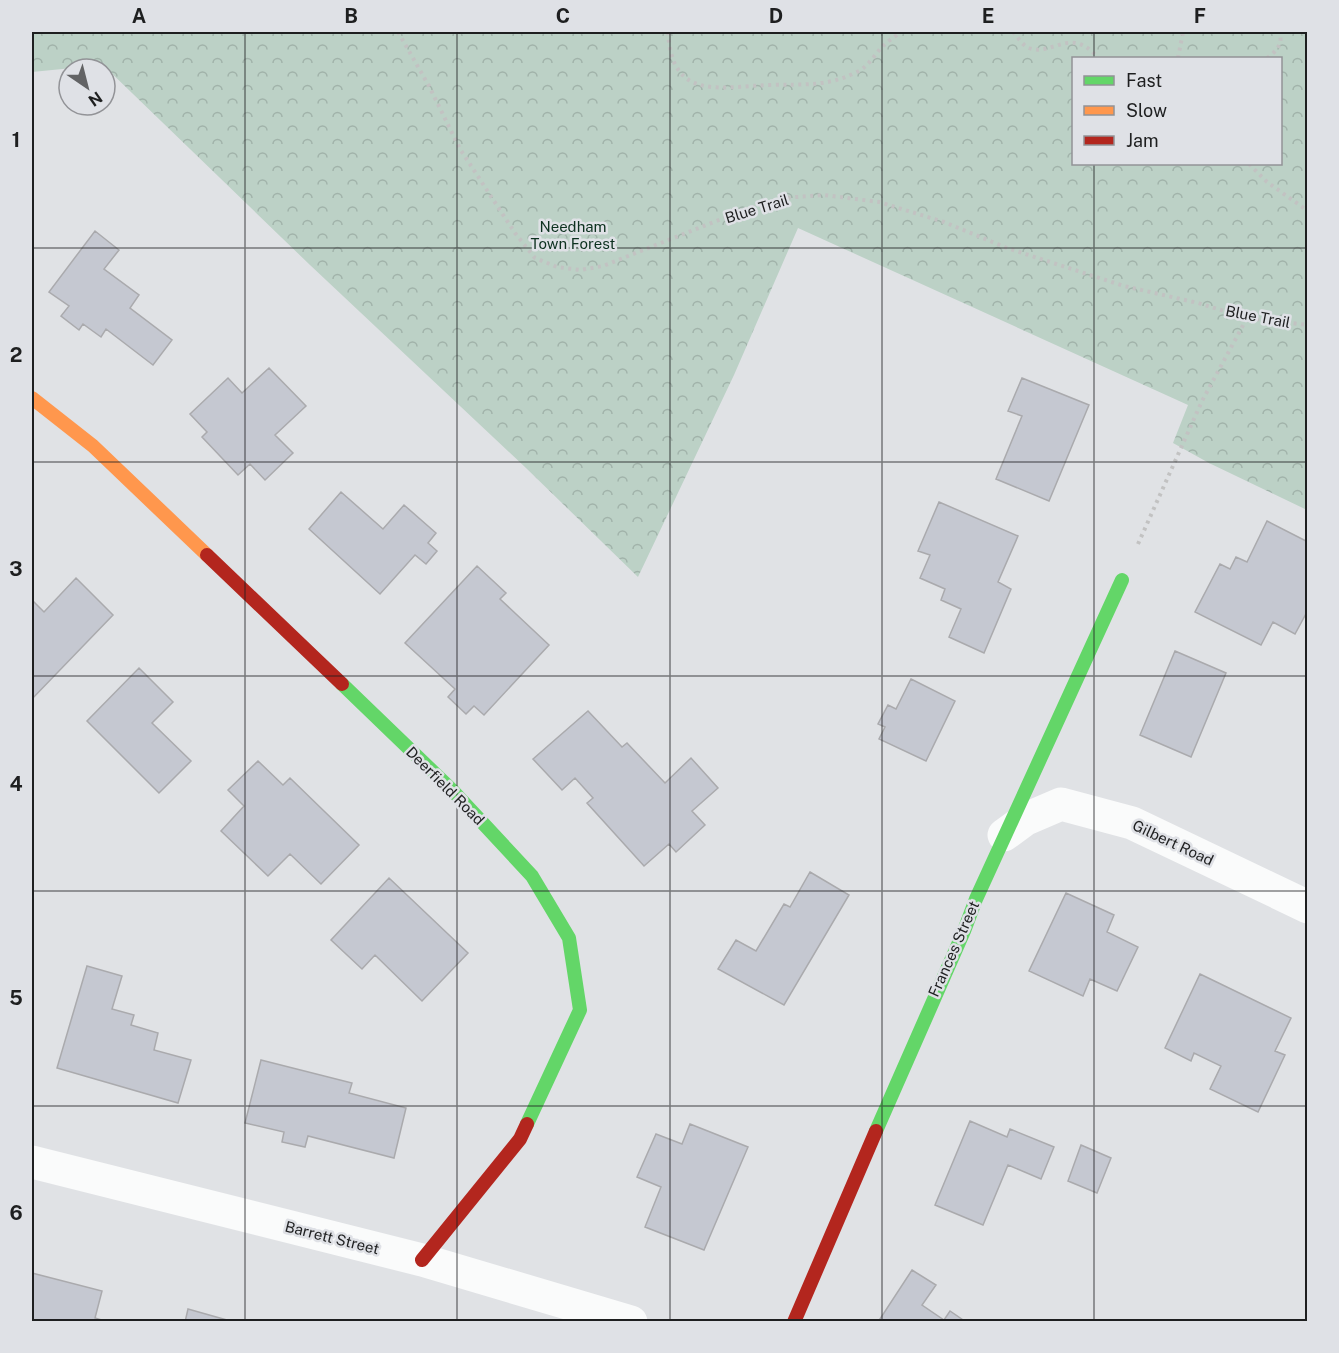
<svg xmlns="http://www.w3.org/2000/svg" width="1339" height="1353" font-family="'Public Sans',sans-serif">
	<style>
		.forest { fill: url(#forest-crowns); fill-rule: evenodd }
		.building { fill: #c5c8d1; stroke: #aaaaad; stroke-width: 1.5 }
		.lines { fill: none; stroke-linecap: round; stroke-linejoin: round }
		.path { stroke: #c2c2c2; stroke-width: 4; stroke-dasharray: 3 4.5; stroke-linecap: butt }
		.street { stroke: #fafbfb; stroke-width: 33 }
		.fast { stroke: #63d668; stroke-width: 14 }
		.slow { stroke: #ff974d; stroke-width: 14 }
		.jam { stroke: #b3261e; stroke-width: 14 }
		.grid { fill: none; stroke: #1e1f20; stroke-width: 1.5; stroke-opacity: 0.55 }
		.labels { text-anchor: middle; stroke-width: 5; stroke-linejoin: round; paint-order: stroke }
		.street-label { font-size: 15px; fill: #1e1f20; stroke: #dfe1e6 }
		.park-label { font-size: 15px; fill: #0c311f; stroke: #dfe1e6 }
		.neatline { fill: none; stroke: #1e1f20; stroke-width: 2 }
		.grid-label { font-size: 20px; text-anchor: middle; font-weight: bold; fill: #1e1f20 }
	</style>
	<defs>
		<pattern id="forest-crowns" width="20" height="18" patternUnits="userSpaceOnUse" patternTransform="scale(1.5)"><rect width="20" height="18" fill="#bcd1c6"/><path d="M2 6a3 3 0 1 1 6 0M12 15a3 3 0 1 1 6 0" fill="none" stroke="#a1b3aa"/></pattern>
	</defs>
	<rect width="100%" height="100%" fill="#e0e2e5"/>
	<path class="forest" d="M32,32H1307V510L1209,463L1173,443L1188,405L798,228L734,375L638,577L526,468L310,265L103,65L32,72ZM1074,58H1280V164H1074Z"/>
	<path class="building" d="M95,231L119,250L104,269L139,295L130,308L172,340L153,365L106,329L101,337L83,324L79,330L61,316L69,306L49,292Z
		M269,368L306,406L275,435L293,453L265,480L250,464L238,475L202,437L207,432L190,414L228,378L242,393Z
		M1022,378L1089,405L1049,501L996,479L1022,416L1008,411Z
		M341,492L383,529L404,505L436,533L428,543L437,551L426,564L415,555L380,594L309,529Z
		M939,502L1018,536L998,582L1011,589L984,653L949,637L961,609L941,600L945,589L920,578L930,555L918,551Z
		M1267,521L1308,542V610L1295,634L1273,622L1261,645L1195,612L1220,564L1230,569L1236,557L1247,562Z
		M477,566L506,593L500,599L549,645L484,715L474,706L466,714L448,697L455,689L405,643Z
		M76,578L113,615L32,699V600L44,612Z
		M1175,651L1226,673L1191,757L1140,735Z
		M139,668L173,702L152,723L191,761L159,793L87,721Z
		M911,679L955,701L926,761L879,739L885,727L878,724L888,705L896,709Z
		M588,711L622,747L627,743L665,783L691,758L718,788L692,811L705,825L676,852L669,844L644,866L587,803L593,798L575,778L562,790L533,759Z
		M258,761L283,785L290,778L359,845L321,884L290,854L268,876L221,831L244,806L228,790Z
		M810,872L849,895L784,1005L718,969L736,940L756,951L784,904L790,907Z
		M389,878L468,953L422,1001L375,955L362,969L331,940Z
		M1066,893L1114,915L1107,932L1138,947L1117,991L1090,979L1083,996L1029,971Z
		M87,966L122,976L112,1009L134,1015L131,1025L158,1033L154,1050L191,1060L178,1103L57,1068Z
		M1200,974L1291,1018L1275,1051L1285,1055L1258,1112L1210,1089L1221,1066L1194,1053L1191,1061L1165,1048Z
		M261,1060L352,1083L349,1093L406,1108L394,1158L308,1136L305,1147L282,1142L284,1132L245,1123Z
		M970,1121L1007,1137L1010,1129L1054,1147L1041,1179L1008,1165L983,1225L935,1205Z
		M690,1124L748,1147L704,1250L645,1227L661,1187L637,1177L656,1134L682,1144Z
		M1081,1145L1111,1158L1097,1193L1068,1181Z
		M912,1270L936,1285L922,1305L944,1320L950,1311L966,1322H878Z
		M32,1273L102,1291L95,1318L108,1322H32Z
		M188,1309L234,1322H185Z"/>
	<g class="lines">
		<path class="path" d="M398,32L429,86L460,149L515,233L535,258L557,267L580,270L603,266L744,210L783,198L824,195L879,202L944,222L1007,248L1124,286L1198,303L1247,318L1308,325
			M668,32C672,103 721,86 771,85C803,84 827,87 857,72C869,66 874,55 883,46C888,41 895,36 901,32
			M1013,32C1018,37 1022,45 1029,48C1052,57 1071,25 1098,58
			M1178,58L1183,32
			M1267,58C1276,52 1284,43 1279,32
			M1249,164L1267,182L1308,211
			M1138,544L1202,401L1247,318"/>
		<path class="street" d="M1004,835L1026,819L1061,804L1132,823L1308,907
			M32,1162L422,1260L631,1322"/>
		<path class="fast" d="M342,684L453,791L532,876L569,938L580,1010L527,1124
			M876,1131L964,931L976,899L1122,580"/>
		<path class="slow" d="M32,398L93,446L207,555"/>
		<path class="jam" d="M207,555L342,684
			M422,1260L520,1139L527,1124
			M794,1322L876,1131"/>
	</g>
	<path class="grid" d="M245,32V1322M457,32V1322M670,32V1322M882,32V1322M1094,32V58M1094,164V1322M32,248H1308M32,462H1308M32,676H1308M32,891H1308M32,1106H1308"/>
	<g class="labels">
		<g class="street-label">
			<text transform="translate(757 209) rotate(-17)" y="5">Blue Trail</text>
			<text transform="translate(1258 317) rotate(11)" y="5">Blue Trail</text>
			<text transform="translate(445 786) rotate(45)" y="5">Deerfield Road</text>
			<text transform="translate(1173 843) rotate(25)" y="5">Gilbert Road</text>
			<text transform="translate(954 949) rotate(-66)" y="5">Frances Street</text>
			<text transform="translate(332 1238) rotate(14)" y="5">Barrett Street</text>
		</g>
		<g class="park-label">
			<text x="573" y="232">Needham<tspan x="573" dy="17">Town Forest</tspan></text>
		</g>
	</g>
	<rect width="1339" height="1353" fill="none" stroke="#dfe1e6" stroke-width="66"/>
	<rect x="1072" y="57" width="210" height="108" fill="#dfe1e6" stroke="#929397" stroke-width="1.5"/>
	<rect x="1084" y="76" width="30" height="9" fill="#63d668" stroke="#929397" stroke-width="1.5"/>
	<text x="1126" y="87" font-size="18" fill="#1e1f20">Fast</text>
	<rect x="1084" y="106" width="30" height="9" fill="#ff974d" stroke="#929397" stroke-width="1.5"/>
	<text x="1126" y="117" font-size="18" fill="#1e1f20">Slow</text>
	<rect x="1084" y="136" width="30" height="9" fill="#b3261e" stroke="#929397" stroke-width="1.5"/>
	<text x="1126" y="147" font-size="18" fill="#1e1f20">Jam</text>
	<g transform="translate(87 87) rotate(145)"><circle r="28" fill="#dfe1e6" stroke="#929397" stroke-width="1.5"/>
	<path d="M0-4.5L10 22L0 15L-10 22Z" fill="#626365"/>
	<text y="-9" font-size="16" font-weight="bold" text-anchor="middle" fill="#1e1f20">N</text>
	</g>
	<rect x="33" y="33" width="1273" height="1287" class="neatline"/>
	<g class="grid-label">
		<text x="139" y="23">A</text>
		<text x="351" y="23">B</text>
		<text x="563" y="23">C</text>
		<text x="776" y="23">D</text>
		<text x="988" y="23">E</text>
		<text x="1200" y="23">F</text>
		<text x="16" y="147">1</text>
		<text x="16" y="362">2</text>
		<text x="16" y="576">3</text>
		<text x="16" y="791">4</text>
		<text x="16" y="1005">5</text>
		<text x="16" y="1220">6</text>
	</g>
</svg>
